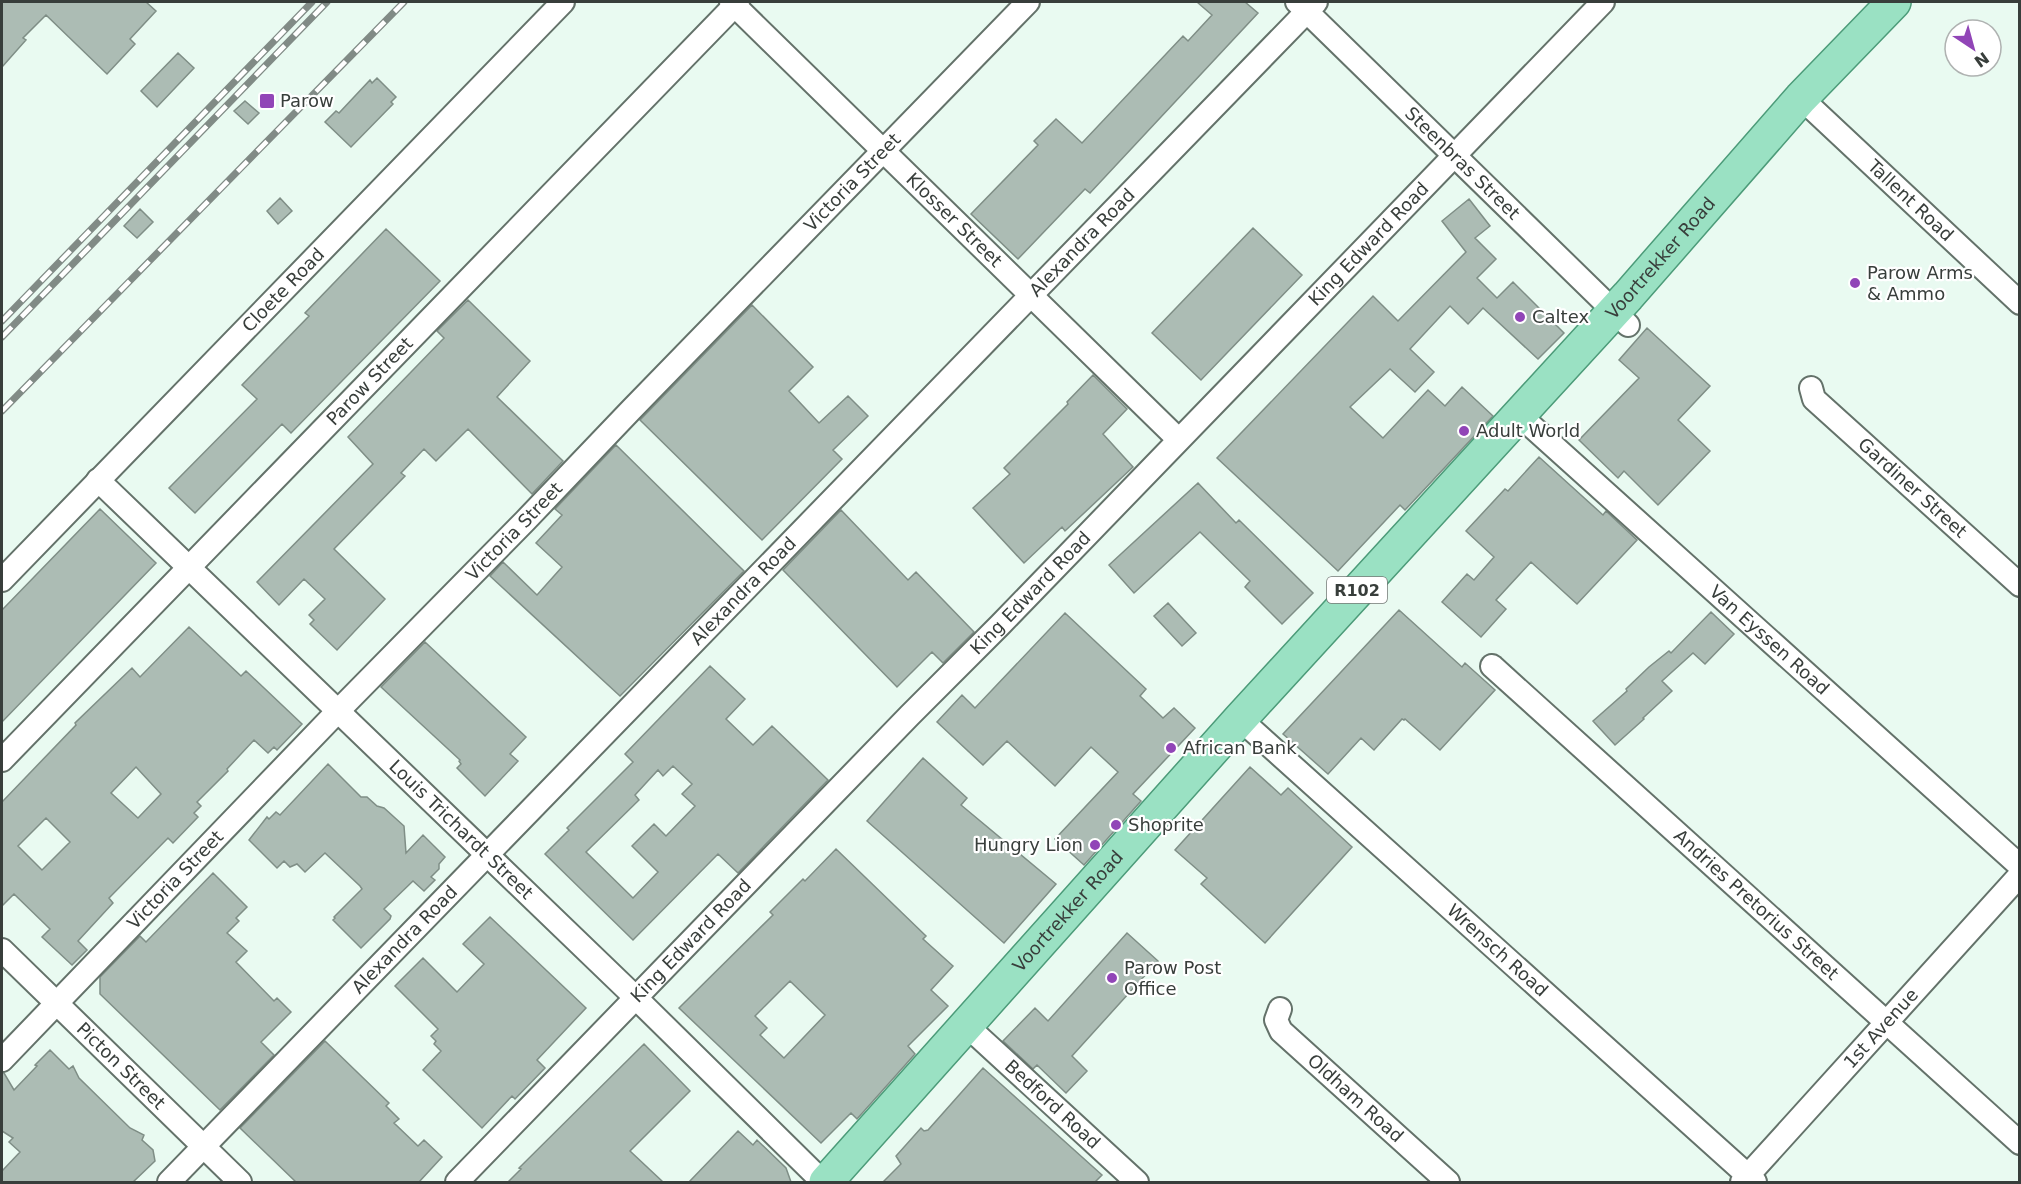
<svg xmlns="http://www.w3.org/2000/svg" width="2021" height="1184" font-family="'DejaVu Sans',sans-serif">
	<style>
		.building { fill: #acbcb4; stroke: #7f8e86; stroke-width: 1.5; fill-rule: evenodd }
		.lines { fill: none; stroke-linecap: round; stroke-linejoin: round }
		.street-casing { stroke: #64726a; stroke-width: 26 }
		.primary-casing { stroke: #4c9b79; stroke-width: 36 }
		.street { stroke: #fff; stroke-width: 22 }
		.primary { stroke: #9ae1c3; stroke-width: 33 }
		.rail-casing { stroke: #818b86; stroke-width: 7 }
		.rail { stroke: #fff; stroke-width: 4.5; stroke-dasharray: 14; stroke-linecap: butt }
		.poi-dot { fill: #9145b7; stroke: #fff; stroke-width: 2 }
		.labels { text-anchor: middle; stroke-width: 4.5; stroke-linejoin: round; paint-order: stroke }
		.shield { fill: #fff; stroke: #747876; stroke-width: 1.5 }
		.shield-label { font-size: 16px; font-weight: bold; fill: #383e3b }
		.poi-label { font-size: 18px; fill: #383e3b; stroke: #fff; text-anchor: start }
		.street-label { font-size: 18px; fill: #383e3b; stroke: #fff }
	</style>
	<rect width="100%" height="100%" fill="#e9faf1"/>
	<path class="building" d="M2,2H146L156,11L130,39L135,44L107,74L46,15L23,38L26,40L2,67Z
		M1197,2H1245L1258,13L1090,193L1085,189L1018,259L971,214L1038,145L1034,141L1056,119L1082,143L1183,36L1188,41L1212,15Z
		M178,53L194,68L157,107L141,91Z
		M377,78L396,97L391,102L393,104L351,147L325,122L336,111L339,113L370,80L372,83Z
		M245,101L259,113L248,124L234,111Z
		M280,198L292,211L278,224L267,211Z
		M1469,199L1490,226L1475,238L1496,259L1477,278L1497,298L1513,282L1564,333L1538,359L1483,308L1468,324L1450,306L1410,349L1434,372L1415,392L1390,369L1350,407L1383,438L1428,390L1445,406L1462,387L1493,416L1405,510L1400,505L1338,571L1217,458L1373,296L1398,321L1466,252L1442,221Z
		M140,209L153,222L137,238L124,226Z
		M1253,228L1302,275L1201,380L1152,333Z
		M386,229L440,281L291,433L282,424L195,513L169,488L257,399L242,385L309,316L305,313Z
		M468,300L530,361L497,397L563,461L532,494L468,429L436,461L424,449L401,473L405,476L334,549L385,599L337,650L310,624L314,620L309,615L325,599L304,579L279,605L257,582L373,464L348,437L444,338L437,331Z
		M752,305L813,367L789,391L819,423L848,396L868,416L833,450L842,459L762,540L640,420Z
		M1647,328L1710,386L1678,420L1710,451L1658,505L1624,471L1618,478L1579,440L1639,378L1619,360Z
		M1093,375L1127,409L1103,434L1133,467L1065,531L1062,527L1024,563L973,508L1010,474L1004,468L1068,404L1067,402Z
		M616,445L744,571L620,696L490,576L503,562L537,595L562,567L536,543L562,515L555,509Z
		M1539,457L1603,515L1606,511L1637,540L1577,604L1531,562L1496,600L1506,609L1481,637L1442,602L1467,574L1474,580L1494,557L1466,531L1505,489L1508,491Z
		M1198,483L1236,523L1239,520L1313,593L1282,624L1245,587L1250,581L1200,532L1134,593L1109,565Z
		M100,509L156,563L2,722V610Z
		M841,510L908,580L916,572L974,632L943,663L932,652L897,687L783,570Z
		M1168,603L1196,633L1182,646L1154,616Z
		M1399,610L1462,667L1465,663L1495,690L1440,750L1405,719L1404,720L1402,719L1374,750L1361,738L1328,774L1283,734Z
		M1711,612L1734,634L1705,664L1693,653L1662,681L1672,691L1643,718L1644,719L1615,745L1593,721L1627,691L1626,689L1649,667L1669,651L1671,653Z
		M1065,613L1146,689L1140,696L1163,718L1174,708L1195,728L1133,794L1141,801L1084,865L1055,839L1118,772L1091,747L1055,786L1007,741L983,765L937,722L962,695L975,708Z
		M189,627L241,676L246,671L302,724L277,750L274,747L268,753L254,740L227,769L228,771L197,802L201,806L194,813L198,817L173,843L168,838L109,898L113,903L78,941L87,950L72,965L42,937L50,929L14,894L2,906V802L76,725L75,723L132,668L140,677ZM136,767L161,794L138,818L111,793ZM46,818L70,842L42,870L18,846Z
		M425,642L526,737L510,754L518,761L485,796L457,768L461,764L459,761L460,760L381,687Z
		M710,666L745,699L726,719L753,745L772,726L828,780L738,873L718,854L633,940L545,854L569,830L567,828L633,762L625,754ZM673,766L692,784L682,794L695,806L666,836L654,824L632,846L658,872L633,898L586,852L639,800L635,795L658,770L663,776Z
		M923,758L967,798L961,805L1056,884L1004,943L867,821Z
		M328,764L361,797H367L377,806L384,808L404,826L406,853L423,835L445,857L439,864V869L431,877L435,880L424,891L413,881L384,909L391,916L390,919L361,948L333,920L335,918L334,917L362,889L360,886L325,853L305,872L297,864L290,867L284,861L277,868L249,840L267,817L269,819L276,812L280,815Z
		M1250,767L1281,795L1288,788L1352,847L1265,943L1201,884L1207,878L1175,850Z
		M836,849L926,936L923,939L953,966L931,990L948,1006L908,1046L915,1054L857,1119L851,1113L821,1143L679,1008L773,915L770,912L803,879L805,881ZM790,981L825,1015L784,1058L760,1035L767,1028L755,1016Z
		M213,873L247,907L236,918L239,921L227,933L247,951L236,962L274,1001L277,998L291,1012L261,1042L274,1055L220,1110L100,994V977L140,936L146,942Z
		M490,917L586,1008L537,1060L545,1068L515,1099L512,1096L482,1128L423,1070L441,1051L434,1044L436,1041L431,1036L438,1029L395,986L423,958L457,992L484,964L463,944Z
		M1127,933L1158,961L1072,1056L1087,1071L1066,1093L1037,1065L1033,1069L1003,1041L1035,1008L1048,1021Z
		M325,1041L389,1103L386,1106L399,1119L394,1123L418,1146L424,1140L442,1157L419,1182H296L240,1128Z
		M644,1044L690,1091L630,1151L663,1182H508L521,1169L519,1168Z
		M50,1050L69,1069L73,1066L79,1078L130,1128L144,1135L142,1140L153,1150L155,1161L133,1182H2V1171L20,1152L9,1142L13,1138L2,1131V1073H4L14,1090L37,1066L35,1065Z
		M983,1068L1102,1175L1095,1182H883L901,1164L896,1156L921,1128L924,1131L928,1130Z
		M738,1131L753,1145L757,1140L786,1168L791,1182H689Z"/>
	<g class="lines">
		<g class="street-casing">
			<g id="street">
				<path id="s1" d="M731,2L1178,439"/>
				<path id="s2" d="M1297,2L1628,325"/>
				<path id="s3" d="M1801,98L2020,303"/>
				<path id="s4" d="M1811,388L1814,399L2020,585"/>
				<path id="s5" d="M1518,414L2020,866"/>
				<path id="s6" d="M98,480L635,997L823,1182"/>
				<path id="s7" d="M2,580L563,2"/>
				<path id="s8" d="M1492,666L2020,1143"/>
				<path id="s9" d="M1240,719L1755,1182"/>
				<path id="s10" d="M2,760L738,2"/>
				<path id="s11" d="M2,950L240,1182"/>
				<path id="s12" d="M1280,1009L1276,1020L1281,1031L1448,1182"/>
				<path id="s13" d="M967,1026L1137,1182"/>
				<path id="s14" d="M2,1060L337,712L525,521L631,410L1028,2"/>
				<path id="s15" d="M169,1182L1316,2"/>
				<path id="s16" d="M457,1182L910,715L1000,625L1603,2"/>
				<path id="s17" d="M1742,1182L2020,875"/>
			</g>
		</g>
		<g class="primary-casing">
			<g id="primary">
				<path id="s18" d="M826,1182L1240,719L1628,296L1801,98L1894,2"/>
			</g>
		</g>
		<use href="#street" class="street"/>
		<use href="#primary" class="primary"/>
		<g class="rail-casing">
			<path id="rail" d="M2,321L312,2
				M2,337L327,2
				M2,411L404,2"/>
		</g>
		<use href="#rail" class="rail"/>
	</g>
	<g class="poi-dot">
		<rect x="259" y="93" width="16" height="16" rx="3"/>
		<circle cx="1855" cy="283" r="6"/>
		<circle cx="1520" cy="317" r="6"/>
		<circle cx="1464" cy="431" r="6"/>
		<circle cx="1171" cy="748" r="6"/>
		<circle cx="1116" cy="825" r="6"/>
		<circle cx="1095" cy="845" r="6"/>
		<circle cx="1112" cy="978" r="6"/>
	</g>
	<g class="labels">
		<rect class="shield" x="1327" y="577" width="60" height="26" rx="4.5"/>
		<g class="shield-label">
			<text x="1357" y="596">R102</text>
		</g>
		<g class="poi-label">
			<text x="280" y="107">Parow</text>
			<text x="1867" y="279">Parow Arms<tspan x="1867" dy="21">&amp; Ammo</tspan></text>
			<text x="1532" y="323">Caltex</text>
			<text x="1476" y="437">Adult World</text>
			<text x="1183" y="754">African Bank</text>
			<text x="1128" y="831">Shoprite</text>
			<text x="1083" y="851" text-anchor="end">Hungry Lion</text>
			<text x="1124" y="974">Parow Post<tspan x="1124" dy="21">Office</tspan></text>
		</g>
		<g class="street-label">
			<text dy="6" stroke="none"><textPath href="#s2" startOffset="231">Steenbras Street</textPath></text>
			<text dy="6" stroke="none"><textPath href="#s14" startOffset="1222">Victoria Street</textPath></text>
			<text dy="6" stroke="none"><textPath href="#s3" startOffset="150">Tallent Road</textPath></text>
			<text dy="6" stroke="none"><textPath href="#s1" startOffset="312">Klosser Street</textPath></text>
			<text dy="6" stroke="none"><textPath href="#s15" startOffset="1310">Alexandra Road</textPath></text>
			<text dy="6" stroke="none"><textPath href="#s16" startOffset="1308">King Edward Road</textPath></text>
			<text dy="6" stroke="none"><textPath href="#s18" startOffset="1245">Voortrekker Road</textPath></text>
			<text dy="6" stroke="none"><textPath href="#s7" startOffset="404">Cloete Road</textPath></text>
			<text dy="6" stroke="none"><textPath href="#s10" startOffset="528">Parow Street</textPath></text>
			<text dy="6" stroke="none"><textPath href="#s4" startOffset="144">Gardiner Street</textPath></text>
			<text dy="6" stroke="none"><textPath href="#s14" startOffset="736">Victoria Street</textPath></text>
			<text dy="6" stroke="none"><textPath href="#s15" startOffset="824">Alexandra Road</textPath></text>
			<text dy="6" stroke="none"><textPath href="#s16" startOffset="822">King Edward Road</textPath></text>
			<text dy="6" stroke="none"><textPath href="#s5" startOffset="338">Van Eyssen Road</textPath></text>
			<text dy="6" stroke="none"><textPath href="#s6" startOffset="504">Louis Trichardt Street</textPath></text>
			<text dy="6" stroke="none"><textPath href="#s14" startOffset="250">Victoria Street</textPath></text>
			<text dy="6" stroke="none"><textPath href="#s8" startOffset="356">Andries Pretorius Street</textPath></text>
			<text dy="6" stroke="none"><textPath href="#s18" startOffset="363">Voortrekker Road</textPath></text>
			<text dy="6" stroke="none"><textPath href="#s16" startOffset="336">King Edward Road</textPath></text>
			<text dy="6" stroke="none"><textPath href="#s15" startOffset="338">Alexandra Road</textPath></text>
			<text dy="6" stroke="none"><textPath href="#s9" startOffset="346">Wrensch Road</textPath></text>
			<text dy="6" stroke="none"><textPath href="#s17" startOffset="207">1st Avenue</textPath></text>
			<text dy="6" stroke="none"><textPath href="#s11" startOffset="166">Picton Street</textPath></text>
			<text dy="6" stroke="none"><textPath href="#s12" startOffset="124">Oldham Road</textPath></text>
			<text dy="6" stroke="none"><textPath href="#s13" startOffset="116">Bedford Road</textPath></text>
		</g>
	</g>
	<rect width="2021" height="1184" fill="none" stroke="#383e3b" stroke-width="6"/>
	<g transform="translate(1973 48) rotate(144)"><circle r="28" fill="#ffffff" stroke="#afb2b1" stroke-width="1.5"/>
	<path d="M0-4.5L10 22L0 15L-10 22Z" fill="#9145b7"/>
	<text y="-9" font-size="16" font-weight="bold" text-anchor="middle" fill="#383e3b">N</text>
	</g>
</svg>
